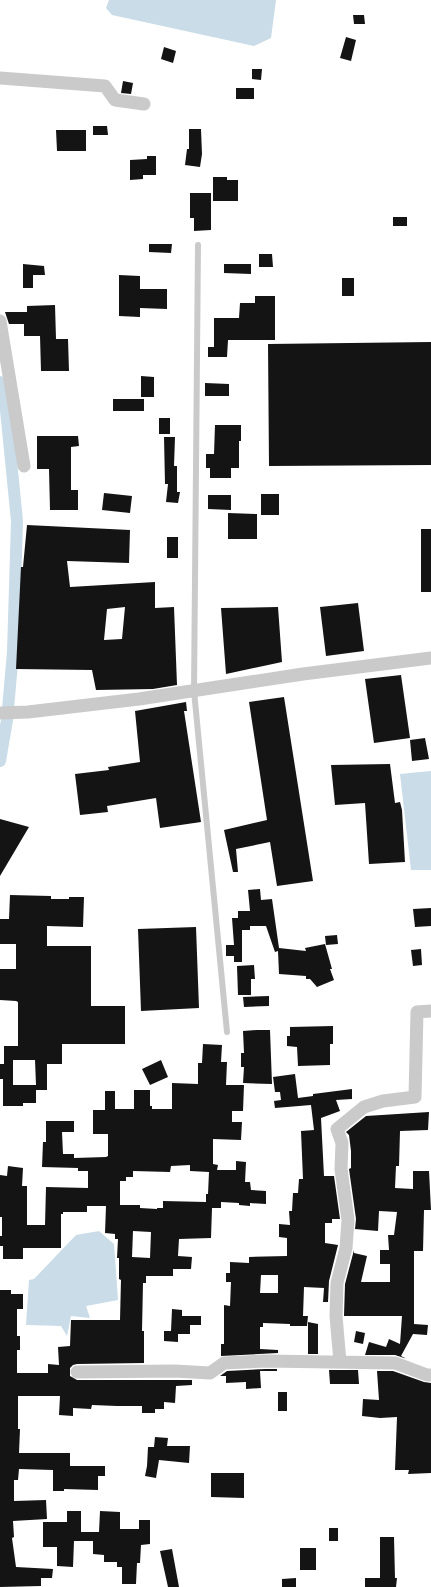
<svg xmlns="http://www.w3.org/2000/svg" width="431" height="1587" font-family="'Work Sans',sans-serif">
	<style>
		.water { fill: #c9dce8 }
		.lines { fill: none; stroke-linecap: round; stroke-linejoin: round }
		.canal { stroke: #c9dce8; stroke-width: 12 }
		.building { fill: #141414; fill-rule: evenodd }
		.service { stroke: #cacaca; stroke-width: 6 }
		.minor { stroke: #cacaca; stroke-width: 13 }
	</style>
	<rect width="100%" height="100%" fill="#fff"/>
	<path class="water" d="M109,0H276L271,38L254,46L112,15L106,8Z
		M431,771V870H411L400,774Z
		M99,1231L114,1244L118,1300L86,1306L90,1318L71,1316L67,1336L61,1326L26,1325L29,1280L34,1279L76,1235Z"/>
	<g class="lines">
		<path class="canal" d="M0,382L5,400L17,521L13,652L7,720L0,761"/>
	</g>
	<path class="building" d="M353,15H364L365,24H354Z
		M346,37L356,40L351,61L340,58Z
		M164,47L176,51L173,63L161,59Z
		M252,69H262L261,80L252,79Z
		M123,81L133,83L131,94L121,93Z
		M236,88H254V99H236Z
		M93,126H107L108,135H93Z
		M189,129H201L202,154L200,167L185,165L187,149H189Z
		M56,130H86V151H57Z
		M147,156H156V175H143V179L130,180V160L147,159Z
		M213,177H227V180H238V201H213Z
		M190,193H211V230L194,231V218H190Z
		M393,217H407V226H393Z
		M149,244H172L171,253L149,252Z
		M259,254H272L273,267H259Z
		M23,264L44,266L45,275H33V288H23Z
		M224,264H251V274L224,273Z
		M119,275L140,276V289H167V309L140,308V317L119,316Z
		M342,278H354V296H342Z
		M255,296H275V340H228L227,357H208V347H214V318H239L240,303H255Z
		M55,305L56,339H68L69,371H41L40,336H24V324H9L5,312H27V306Z
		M431,342V465L269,466L268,344Z
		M141,376L154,377V397H141Z
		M205,383L229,384V396H205Z
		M113,399H144V411H113Z
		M159,418H170V434H159Z
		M215,425H241V441H239V468H231V478H210V468H206V454H214Z
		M37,436H78L79,446L71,447V490H78V510H50L49,469H37Z
		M164,437H175L174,466H177V492H180L178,503L166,502L168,484H165Z
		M104,493L132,496L130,513L102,510Z
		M261,494H279V515H261Z
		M208,495H231V510L208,509Z
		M228,513L257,514V539H228Z
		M27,525L130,530L129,563L67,561L70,587L155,582V608L174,607L177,685L153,689L96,690L92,670L16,669L21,567H23ZM125,607L122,639L104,640L107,609Z
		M421,529H431V592H421Z
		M167,537H178V558H167Z
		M358,603L364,651L326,656L320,607Z
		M278,607L282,662L226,674L221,608Z
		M401,675L410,738L374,743L365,679Z
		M284,697L313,881L277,886L270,842L236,849L238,872H233L224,830L267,820L249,702Z
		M186,702L187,711H184L201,822L160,828L156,798L107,806L108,812L80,815L75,774L109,770L108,767L140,762L135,711Z
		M425,738L429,759L412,761L410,740Z
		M390,764L395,803L400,802L402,810L405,862L369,864L365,803L335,805L331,765Z
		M0,819L29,827L0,876Z
		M260,889L261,900L272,899L279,948L306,951L305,948L325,944L332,969H330L334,980L317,987L310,979H306V976L279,974L278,951L275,952L266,926H250V930H242V962H234V956H226V945H234L232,918H238V911H250L248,890Z
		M10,895L51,896V899H69V897H84L83,927L47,926V946H91V1006H125V1044H62V1064H47V1090H36V1103H23V1106H3V1079H0V1064H4V1046H18V1002L16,1001L0,1000V969H16V944H0V919H9ZM13,1060H35L36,1085H13Z
		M431,908V926L415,927L413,909Z
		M196,927L199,1008L141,1011L138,929Z
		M337,935L338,944L326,945L325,936Z
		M421,949L422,965L413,966L411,950Z
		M254,965L255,979H251V995H238L237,966Z
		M269,996V1006L244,1007L243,997Z
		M333,1026V1044H330V1065L298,1066L297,1047L287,1046V1036H290V1027Z
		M257,1030H270L272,1084L243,1083L244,1067H241V1053H244L243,1031Z
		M203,1044L222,1045L221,1062H227L226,1085H244L243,1111H232V1122H242L241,1140L213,1139V1164L218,1165L217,1170H236V1161L246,1162L245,1182H250L251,1190L266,1191V1204L250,1203V1206L239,1205V1203L221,1202V1208H212L211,1238L179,1239L178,1256L192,1257L191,1269H173V1276H146V1283H143L142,1331H144V1363L77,1364L73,1365L70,1368V1376L77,1380H192V1385L176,1386L175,1403L164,1402V1409H155V1413H142V1406H117L92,1405L91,1409L73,1408V1416L59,1415L60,1396H18V1429H20L19,1453H70V1466H105V1476H98V1490L64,1489V1491H53V1470L19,1469L18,1480H14V1501L46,1500L47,1519L13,1521L14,1537L12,1538L16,1567L53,1569L52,1578H41V1586L0,1587V1290H11V1294H23V1309H17V1336H20V1350H17V1373H48V1364L59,1365L58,1347L70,1346L71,1320H120L121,1280L119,1279V1258H117L118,1239H115V1234L105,1233L106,1206H87V1212H63V1214H61V1248H23V1259H3V1246H0V1236H2V1217H0V1175L7,1176L8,1166L23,1168L22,1186H27V1225H45L46,1187L88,1188V1171H78V1168L42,1167L43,1142H46V1121H74V1132H62L63,1154H74V1158L106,1157L108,1156V1134H93V1110H105V1091H115V1109H134V1090H150V1106H152V1109H172V1083L198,1084V1063H202ZM190,1165V1171L209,1172L208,1194H206V1202L163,1201V1208H157V1209L140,1208V1205H120V1181H126V1177H133V1171L170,1172L171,1166ZM133,1231L151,1232L150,1258L132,1257Z
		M161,1060L168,1077L150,1085L142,1069Z
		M295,1074L298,1098L313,1096V1094L352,1089V1099L336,1100L340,1111L321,1118L324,1176H334L340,1219H332V1223H325V1243L338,1245L329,1281L328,1302H323L324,1288L304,1287L303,1316H308L307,1326H290V1324L263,1323V1327H260V1349L278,1350V1353L221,1356V1344H224V1305L230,1306L231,1282H226V1273H230V1262L249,1263V1257L287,1256V1238L279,1237V1224L290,1225L289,1211H292L293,1193H298L299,1179H303L301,1131L314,1130L311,1105L275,1108L274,1101L281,1100L280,1092H275L273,1077ZM261,1275H278V1293H260Z
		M429,1112L428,1130L400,1131L399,1166H396L395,1188L413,1189V1171H429L431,1210H424L423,1251H414V1324L428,1325L427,1335L413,1334L401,1356L407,1359L395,1355H365L369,1342L386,1347L389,1339L400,1344L402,1316H344L345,1284L354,1250V1253L367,1256L361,1282H390V1264H380V1250H389L388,1235H394L397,1212L379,1211L378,1231L355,1229L356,1219L349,1169L351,1168V1151L349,1135L346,1132L366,1116Z
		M172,1309L182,1310V1316H201V1325H190V1334H178V1342L164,1341V1331H171Z
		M308,1322L318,1324V1354H308Z
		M356,1331L365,1333L363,1344L354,1342Z
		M266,1369H277V1371H260L261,1388L246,1389V1382L226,1383V1376H220L227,1371Z
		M329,1370H358L359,1384H330Z
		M377,1371H393L424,1382L431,1383V1473L408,1474L409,1470H395L397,1417L380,1418L362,1416L363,1399L379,1400Z
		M278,1392H287V1411H278Z
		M155,1437L168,1438L167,1446H190L189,1463L159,1460L156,1478L145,1476L147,1466L148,1447H154Z
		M211,1473H244V1498L211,1497Z
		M67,1511H81V1532H99L100,1511L120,1512V1529H139V1520H150V1544L141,1545L140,1563H137L136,1584H122V1567H117V1562H104V1555L93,1554V1541H74L73,1567L57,1566V1547H43V1522H67Z
		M329,1528H338V1541H329Z
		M380,1537H394L395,1578H397L396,1587H365V1578H380Z
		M300,1548H316V1570H300Z
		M172,1549L179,1587H168L160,1551Z
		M296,1578V1587H282V1579Z"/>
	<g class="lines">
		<path class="service" d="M198,245L194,691L227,1032"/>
		<path class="minor" d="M0,78L105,86L115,100L144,104
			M0,321L24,466
			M0,713L28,712L139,699L303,674L431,658
			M340,1362L336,1316L337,1283L346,1248L348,1220L341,1169L342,1143L337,1129L364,1107L383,1101L415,1097L417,1012L431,1011
			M77,1372L175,1371L210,1373L224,1363L266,1361L395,1363L427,1375H431"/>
	</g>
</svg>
